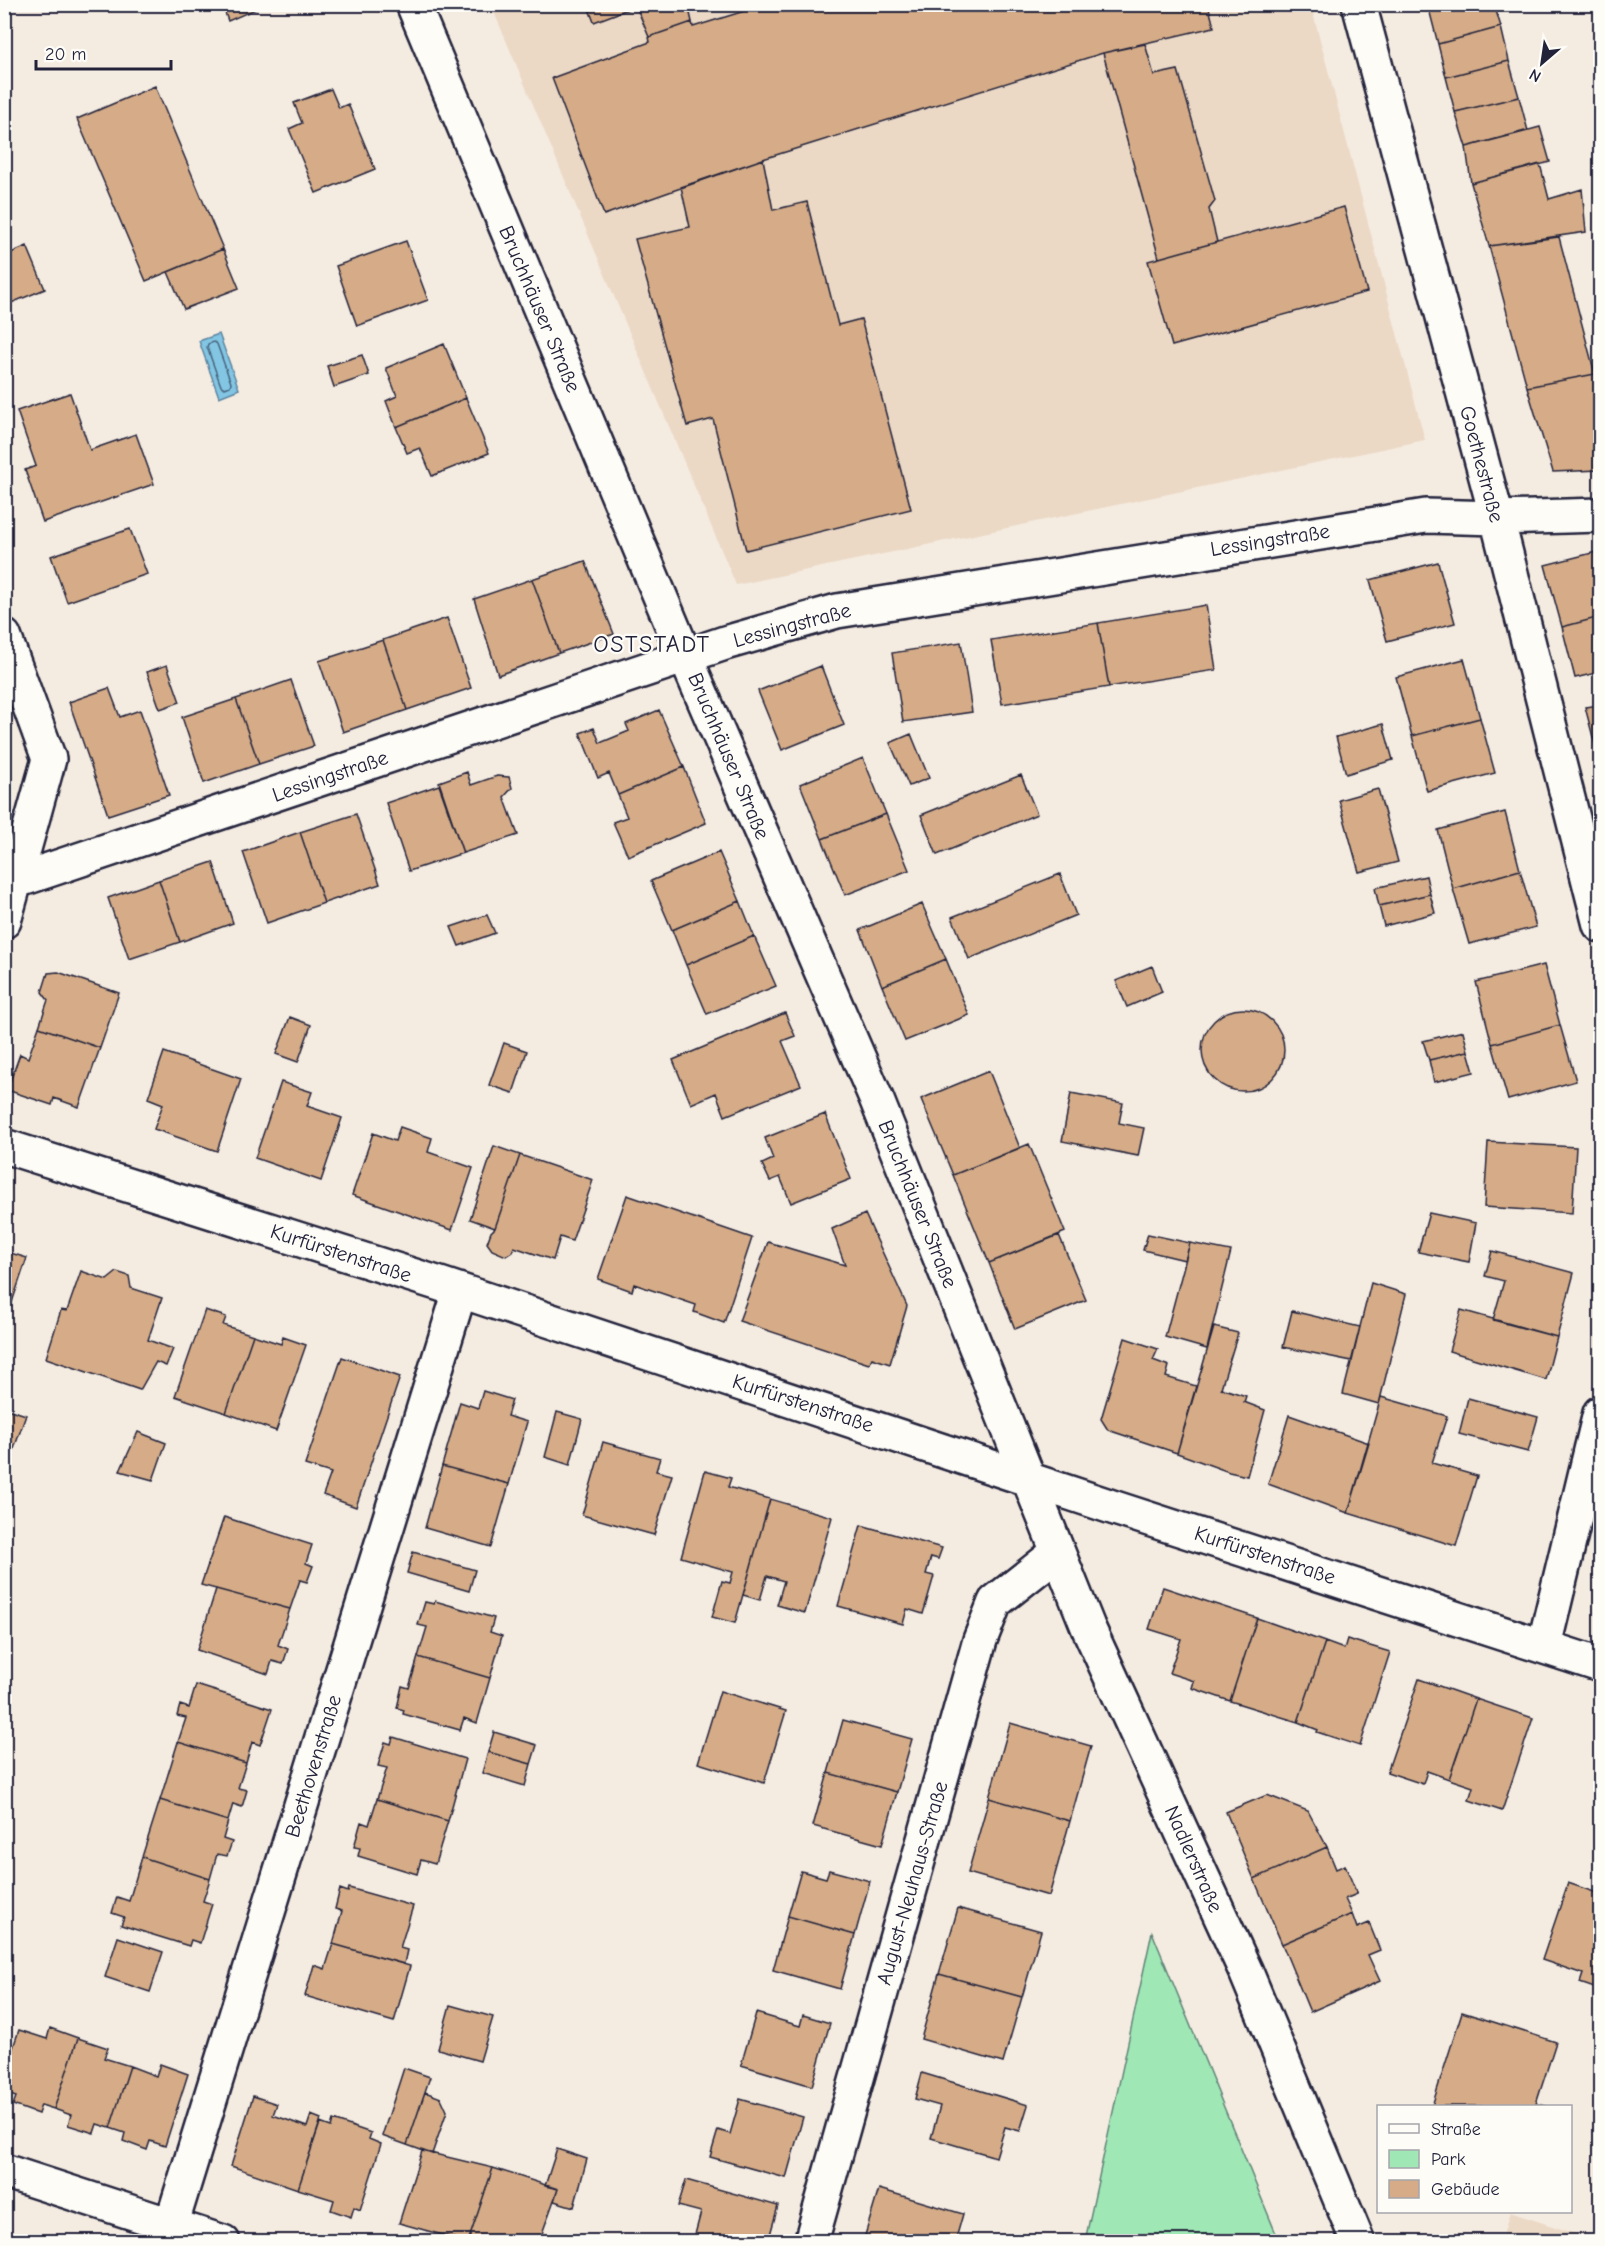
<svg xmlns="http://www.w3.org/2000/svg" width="1605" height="2246" font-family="'Comic Neue',sans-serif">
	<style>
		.built { fill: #ebd9c6 }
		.green { fill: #9fe7b5; stroke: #608478; stroke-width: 1.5 }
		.water { fill: #82c6e3; stroke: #5c84a0; stroke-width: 1.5 }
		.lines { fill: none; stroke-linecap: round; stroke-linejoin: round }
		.shore { stroke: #48647e; stroke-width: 1.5 }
		.building { fill: #d5ac87; stroke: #22223b; stroke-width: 1.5 }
		.minor-casing { stroke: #22223b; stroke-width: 38 }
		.minor { stroke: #fdfcf7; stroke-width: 33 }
		.labels { text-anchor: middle; stroke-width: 4.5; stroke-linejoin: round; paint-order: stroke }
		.street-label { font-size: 21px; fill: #22223b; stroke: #fdfcf7 }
		.quarter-label { font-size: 24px; letter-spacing: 1.5px; fill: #22223b; stroke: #fdfcf7 }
	</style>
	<rect width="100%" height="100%" fill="#f5ece1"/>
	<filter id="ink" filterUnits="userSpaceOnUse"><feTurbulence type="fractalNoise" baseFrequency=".0167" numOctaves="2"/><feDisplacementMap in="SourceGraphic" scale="12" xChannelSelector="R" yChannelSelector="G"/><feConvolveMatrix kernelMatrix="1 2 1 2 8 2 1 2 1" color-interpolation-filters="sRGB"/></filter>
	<g filter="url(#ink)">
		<path class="built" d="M491,5H1311L1425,440L736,585Z
			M1510,2212L1597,2241H1501Z"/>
		<path class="green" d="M1152,1932L1279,2241H1085Z"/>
		<path class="water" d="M219,334L239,389L219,397L199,341Z"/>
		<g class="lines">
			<path class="shore" d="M214,342L217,344L231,383L230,386L225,388L221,386L207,347L208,344Z"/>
		</g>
		<path class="building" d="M222,4H267L228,21Z
			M587,4H688L692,22L649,37L636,6L594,22Z
			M767,4H1208L1214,27L1103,53L763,159L604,215L552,78L650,42L649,37L692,22L693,27Z
			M1444,4H1494L1501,27L1438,44L1429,9Z
			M1501,27L1509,61L1446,77L1438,44Z
			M1145,44L1154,75L1178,70L1215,201L1209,209L1217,242L1159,258L1103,53Z
			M1509,61L1519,97L1455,112L1446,77Z
			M155,86L223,249L146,281L77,119Z
			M331,89L339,108L348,104L375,169L316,193L289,129L302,123L294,103Z
			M1519,97L1528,131L1466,147L1455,112Z
			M1540,127L1550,162L1471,183L1466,147Z
			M763,159L773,210L807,202L838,325L861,319L911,509L746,550L713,419L687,426L635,239L690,227L681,187Z
			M1540,164L1549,199L1582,189L1586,232L1489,246L1471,183Z
			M1344,207L1367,292L1172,346L1148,261Z
			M1559,237L1595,374L1527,387L1489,246Z
			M406,241L428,300L357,326L336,266Z
			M27,246L45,289L4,306V256Z
			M223,249L239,288L184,309L168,272Z
			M444,344L466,398L396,427L386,401L397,396L386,368Z
			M362,355L369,375L334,387L327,366Z
			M1595,374L1600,394V470L1553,472L1527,387Z
			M70,393L90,450L136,434L154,484L43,522L25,470L36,466L17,411Z
			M466,398L489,453L432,476L420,448L407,453L396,427Z
			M130,529L147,574L67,602L51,556Z
			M1600,551V617L1562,627L1545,565Z
			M585,561L614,634L559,653L532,579Z
			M1438,562L1455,623L1387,641L1370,580Z
			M532,579L559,653L498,675L474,599Z
			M1206,605L1216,670L1109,687L1098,623Z
			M1600,617V672L1575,678L1562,627Z
			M447,618L471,688L407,710L383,640Z
			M1098,623L1109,687L1002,704L991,640Z
			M383,640L407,710L343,732L319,661Z
			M961,642L972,712L903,722L892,653Z
			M1464,659L1480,718L1412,736L1396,677Z
			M167,665L180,702L160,709L147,672Z
			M821,666L844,725L782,750L758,691Z
			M291,680L314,746L259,764L236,699Z
			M109,688L120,717L140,710L169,795L108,815L69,702Z
			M236,699L259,764L204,783L182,717Z
			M1600,705V760H1599L1585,707Z
			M659,710L684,767L618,795L609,773L598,778L580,733L594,728L600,743L629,731L626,724Z
			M1480,718L1495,773L1427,791L1412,736Z
			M1383,724L1393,760L1346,774L1336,737Z
			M911,734L929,778L909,786L890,743Z
			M863,758L886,814L822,839L800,784Z
			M684,767L706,823L628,856L613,822L627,817L618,795Z
			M467,772L471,785L497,776L509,777L512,788L504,797L518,835L463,853L439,782Z
			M1021,775L1037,814L937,855L921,815Z
			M439,785L463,853L409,871L386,803Z
			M1378,789L1398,862L1359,872L1339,800Z
			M1505,812L1520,870L1453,889L1438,830Z
			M356,814L380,884L324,903L300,832Z
			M886,814L909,870L845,895L822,839Z
			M300,832L324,903L267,923L243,852Z
			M719,852L740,901L672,930L651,881Z
			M213,862L233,923L180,942L159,880Z
			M1520,870L1536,927L1469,944L1453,889Z
			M1060,874L1076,915L969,959L952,917Z
			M1426,876L1430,894L1379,906L1375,888Z
			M159,880L180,942L129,959L108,898Z
			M1430,894L1435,913L1384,926L1379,906Z
			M740,901L754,936L686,965L672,930Z
			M922,904L946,959L882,986L860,930Z
			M487,915L495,933L459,946L451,927Z
			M754,936L776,986L707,1014L686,965Z
			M946,959L969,1015L905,1041L882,986Z
			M1544,965L1560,1025L1492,1044L1476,982Z
			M1152,966L1162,992L1127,1007L1116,981Z
			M58,972L119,993L100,1048L39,1027L48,1000L42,992L48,973Z
			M1202 1050a41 41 0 1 1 82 0a41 41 0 1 1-82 0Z
			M785,1013L795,1036L782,1041L801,1085L725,1116L716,1093L691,1104L673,1060Z
			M290,1017L311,1025L298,1062L276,1054Z
			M1560,1025L1576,1081L1508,1100L1492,1044Z
			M39,1027L100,1048L79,1107L54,1098L52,1105L7,1090L20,1054L28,1058Z
			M1463,1031L1468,1051L1429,1060L1423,1041Z
			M504,1043L527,1051L513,1093L489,1085Z
			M1468,1051L1474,1072L1434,1082L1429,1060Z
			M164,1052L241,1079L217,1151L154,1129L163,1104L148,1098Z
			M989,1071L1020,1148L953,1175L921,1099Z
			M281,1082L312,1092L307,1106L342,1118L321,1181L255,1158Z
			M1071,1093L1123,1103L1119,1123L1144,1128L1138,1156L1062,1141Z
			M825,1114L851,1179L791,1203L780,1177L770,1181L762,1164L773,1159L765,1138Z
			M400,1127L432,1138L428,1152L473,1168L452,1230L352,1195L373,1133L395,1141Z
			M1488,1142L1576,1147L1572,1213L1484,1207Z
			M1029,1144L1065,1232L989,1263L953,1175Z
			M494,1146L520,1155L495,1228L470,1219Z
			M520,1155L593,1180L572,1241L560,1237L553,1260L514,1247L512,1252L506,1256L492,1250L487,1243L491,1232L495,1228Z
			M627,1195L752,1238L724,1323L694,1312L696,1305L634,1284L632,1291L598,1279Z
			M1429,1213L1476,1223L1469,1262L1418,1252Z
			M865,1214L907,1306L890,1364L872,1358L869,1364L739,1321L768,1242L845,1265L832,1229Z
			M1148,1234L1190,1243L1185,1260L1143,1250Z
			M1059,1235L1086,1300L1015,1329L989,1263Z
			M1190,1243L1231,1251L1207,1349L1165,1337Z
			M4,1251L27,1258L5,1323H4Z
			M1492,1251L1574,1273L1557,1337L1493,1320L1504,1281L1485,1276Z
			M81,1271L107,1280L117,1272L129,1276L131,1288L162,1298L148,1340L173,1349L166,1366L156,1362L140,1390L46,1358L61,1310L67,1311Z
			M1371,1283L1406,1294L1379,1404L1343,1394Z
			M205,1310L226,1317L223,1325L253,1335L226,1413L175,1396Z
			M1461,1310L1557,1337L1546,1380L1449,1351Z
			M1292,1311L1360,1327L1352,1361L1283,1347Z
			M1214,1327L1238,1333L1221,1388L1246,1396L1244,1402L1265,1410L1247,1476L1229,1472L1177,1453Z
			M253,1335L281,1344L283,1337L306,1345L276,1431L226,1413Z
			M1125,1338L1158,1349L1153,1360L1169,1366L1166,1377L1196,1386L1177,1453L1108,1430L1101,1419Z
			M342,1357L400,1377L356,1507L323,1495L331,1473L305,1465Z
			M483,1391L512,1400L507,1416L527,1422L509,1484L442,1466L460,1402L478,1408Z
			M1381,1397L1447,1416L1432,1463L1477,1476L1456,1546L1348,1513Z
			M1468,1398L1538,1417L1528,1452L1459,1434Z
			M4,1408L26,1415L9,1463L4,1461Z
			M557,1412L582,1419L570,1465L545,1457Z
			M1289,1415L1369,1443L1348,1513L1268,1484Z
			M138,1432L166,1443L153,1480L120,1471Z
			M603,1442L660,1458L656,1471L672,1475L654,1535L582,1515Z
			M442,1466L509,1484L491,1547L425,1528Z
			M705,1471L731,1478L728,1487L770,1499L735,1623L712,1617L722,1581L730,1583L733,1572L681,1557Z
			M770,1499L832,1517L805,1613L777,1605L784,1581L767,1576L760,1600L743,1595Z
			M224,1517L312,1545L306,1563L313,1566L307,1582L300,1580L290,1609L201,1585Z
			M861,1525L942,1548L938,1559L931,1557L926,1574L934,1576L923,1614L907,1609L903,1624L838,1606Z
			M413,1552L475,1570L469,1591L407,1573Z
			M1163,1587L1257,1618L1230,1701L1192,1688L1194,1681L1169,1673L1181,1639L1149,1629Z
			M216,1589L290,1609L278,1645L288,1649L283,1664L272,1661L268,1674L197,1650Z
			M435,1601L494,1618L490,1632L502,1636L490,1678L418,1657L427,1627L418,1625L425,1602L434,1604Z
			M1257,1618L1325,1642L1298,1722L1230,1701Z
			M1347,1639L1390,1652L1360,1746L1317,1732L1318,1730L1298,1722L1325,1642L1344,1649Z
			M418,1657L490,1678L477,1723L464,1718L460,1730L403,1714L404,1710L397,1708L402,1686L409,1688Z
			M1419,1679L1476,1699L1449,1779L1427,1771L1423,1784L1387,1772Z
			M196,1685L272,1709L260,1745L252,1742L246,1763L178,1742L186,1718L177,1716L180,1705L189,1708Z
			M720,1691L786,1711L764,1783L698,1763Z
			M1476,1699L1533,1718L1502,1811L1469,1800L1473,1787L1449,1779Z
			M843,1720L912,1739L897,1792L828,1773Z
			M1010,1723L1091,1746L1070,1821L989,1798Z
			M494,1732L537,1745L531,1764L488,1752Z
			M393,1737L465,1759L448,1821L377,1799L387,1768L378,1766L385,1742L391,1744Z
			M178,1742L246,1763L238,1788L247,1790L242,1807L233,1804L228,1821L160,1800Z
			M488,1752L531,1764L525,1786L482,1773Z
			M828,1773L897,1792L882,1845L813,1826Z
			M1267,1795L1308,1811L1327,1847L1254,1879L1226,1812Z
			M989,1798L1070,1821L1049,1896L968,1873Z
			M377,1799L448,1821L435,1864L421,1860L417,1874L358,1856L360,1848L354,1847L361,1822L369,1825Z
			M160,1800L228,1821L223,1839L232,1842L227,1856L217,1854L210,1879L142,1857Z
			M1327,1847L1336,1869L1345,1865L1357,1894L1345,1899L1352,1914L1282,1944L1254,1879Z
			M142,1857L210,1879L203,1901L212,1904L200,1943L191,1940L189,1946L121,1925L124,1917L112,1913L117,1897L129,1901Z
			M829,1870L870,1881L855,1935L788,1916L801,1871L826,1878Z
			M1568,1883L1600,1894V1990L1580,1983L1583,1974L1542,1960Z
			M349,1888L413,1906L400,1948L407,1950L404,1964L333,1944L342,1911L335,1909L340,1889L348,1892Z
			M958,1908L1041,1931L1022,1997L939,1974Z
			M1352,1914L1357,1928L1369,1923L1380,1950L1368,1955L1380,1981L1310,2012L1282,1944Z
			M788,1916L855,1935L840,1989L773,1970Z
			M118,1937L163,1952L150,1992L105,1977Z
			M333,1944L410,1966L394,2022L305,1996L314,1965L325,1969Z
			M939,1974L1022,1997L1003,2063L921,2039Z
			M450,2005L493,2017L480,2061L438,2049Z
			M1462,2012L1556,2042L1536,2104L1546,2106H1432Z
			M756,2013L800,2026L803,2015L830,2023L812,2086L741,2065Z
			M50,2028L78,2038L54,2109L41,2105L38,2114L13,2105L16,2097L4,2093V2074L19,2030L47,2039Z
			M78,2038L108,2048L104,2058L130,2066L110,2128L97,2124L94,2133L68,2125L71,2115L54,2109Z
			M160,2064L188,2074L165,2146L150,2141L147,2150L123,2141L125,2133L110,2128L130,2066L156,2076Z
			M404,2068L430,2077L407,2145L382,2136Z
			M922,2073L1028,2105L1020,2131L1005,2127L996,2157L931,2138L940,2106L915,2099Z
			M425,2092L441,2098L447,2111L432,2154L407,2145Z
			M253,2096L277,2104L273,2115L307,2127L311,2115L321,2119L298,2189L231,2166Z
			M740,2099L803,2117L786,2178L710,2157L718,2130L730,2134Z
			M333,2120L371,2133L369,2139L381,2144L360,2210L354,2207L351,2217L331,2210L334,2200L298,2189L320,2123L331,2127Z
			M557,2149L587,2159L574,2207L554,2201L558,2189L545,2186Z
			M422,2151L493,2168L468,2242L399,2223Z
			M493,2168L558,2189L539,2242H468Z
			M686,2180L778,2206L768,2242H693L701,2212L678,2206Z
			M879,2189L963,2214L955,2242H863Z"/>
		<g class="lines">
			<g class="minor-casing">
				<path id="minor" d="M413,4L685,656L876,1098L1088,1627L1246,1972L1358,2242
					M1359,4L1497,518L1600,925
					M4,636L49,759L4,921
					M16,881L725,643L837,611L1426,516L1497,518L1600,515
					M4,1146L440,1284L1118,1509L1600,1665
					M1544,1646L1600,1413
					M4,2171L223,2242
					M166,2242L460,1291
					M811,2242L980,1640L995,1602L1058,1552"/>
			</g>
			<use href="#minor" class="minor"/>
		</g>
	</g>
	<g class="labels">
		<g class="street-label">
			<text transform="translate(540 309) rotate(67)" y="7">Bruchhäuser Straße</text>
			<text transform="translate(1482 464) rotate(75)" y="7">Goethestraße</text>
			<text transform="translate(1270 540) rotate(-9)" y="7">Lessingstraße</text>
			<text transform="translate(792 625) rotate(-15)" y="7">Lessingstraße</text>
			<text transform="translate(729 756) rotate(67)" y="7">Bruchhäuser Straße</text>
			<text transform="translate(330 776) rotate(-19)" y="7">Lessingstraße</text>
			<text transform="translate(918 1204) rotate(68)" y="7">Bruchhäuser Straße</text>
			<text transform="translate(341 1253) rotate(18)" y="7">Kurfürstenstraße</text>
			<text transform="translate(803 1403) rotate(18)" y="7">Kurfürstenstraße</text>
			<text transform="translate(1265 1555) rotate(18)" y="7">Kurfürstenstraße</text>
			<text transform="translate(313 1766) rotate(-73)" y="7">Beethovenstraße</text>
			<text transform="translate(1194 1859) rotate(66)" y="7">Nadlerstraße</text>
			<text transform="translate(912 1883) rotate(-74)" y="7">August-Neuhaus-Straße</text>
		</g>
		<g class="quarter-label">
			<text x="652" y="652">OSTSTADT</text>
		</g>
	</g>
	<rect width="1605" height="2246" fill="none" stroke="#fdfcf7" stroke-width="24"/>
	<rect x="12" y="12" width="1581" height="2222" fill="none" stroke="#22223b" stroke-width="2" filter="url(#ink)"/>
	<rect x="1377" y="2105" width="195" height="108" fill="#fdfcf7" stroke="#a5a5ac" stroke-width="1.5"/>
	<rect x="1389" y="2124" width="30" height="9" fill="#fdfcf7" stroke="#a5a5ac" stroke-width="1.5"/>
	<text x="1431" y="2135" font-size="18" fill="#22223b">Straße</text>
	<rect x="1389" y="2150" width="30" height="18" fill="#9fe7b5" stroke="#a5a5ac" stroke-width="1.5"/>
	<text x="1431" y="2165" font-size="18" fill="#22223b">Park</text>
	<rect x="1389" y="2180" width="30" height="18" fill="#d5ac87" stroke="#a5a5ac" stroke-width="1.5"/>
	<text x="1431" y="2195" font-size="18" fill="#22223b">Gebäude</text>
	<g transform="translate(1542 63) rotate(209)" stroke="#fdfcf7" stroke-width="4.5" paint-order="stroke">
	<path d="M0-4.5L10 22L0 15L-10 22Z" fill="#22223b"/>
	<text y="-9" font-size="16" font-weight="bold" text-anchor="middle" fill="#22223b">N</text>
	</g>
	<path d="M36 60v9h135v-9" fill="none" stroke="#22223b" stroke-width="3"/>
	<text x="45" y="60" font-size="18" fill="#22223b" stroke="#fdfcf7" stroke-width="4.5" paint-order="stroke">20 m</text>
</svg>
